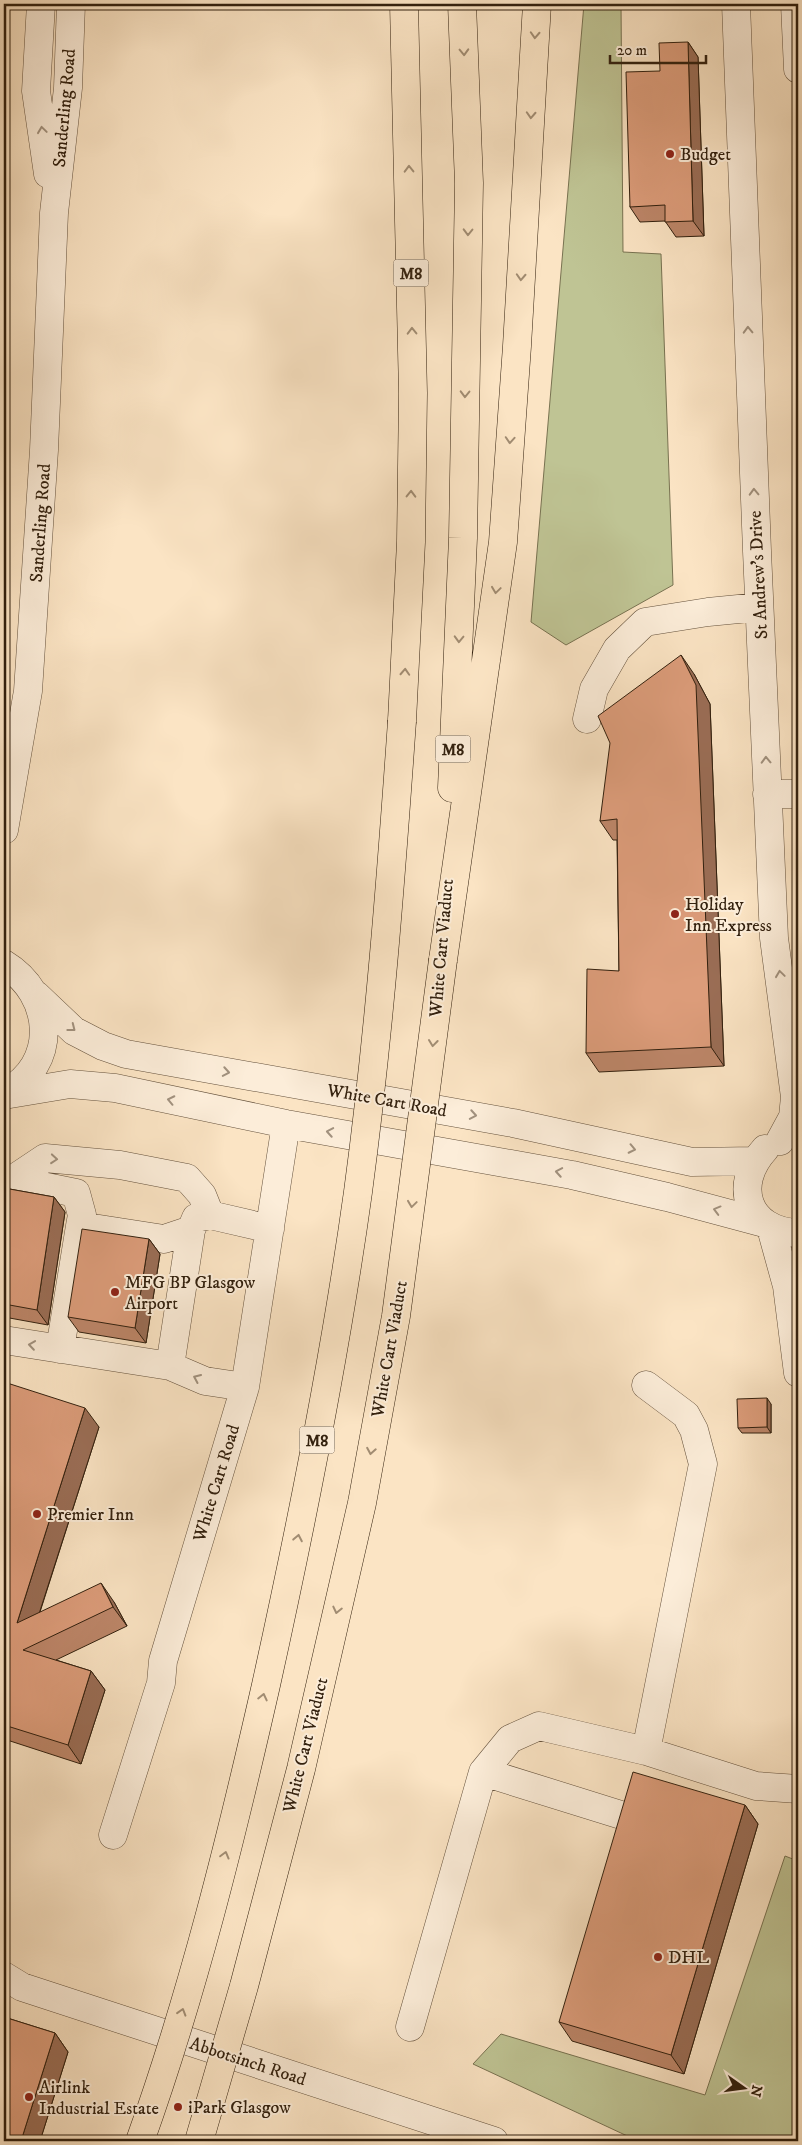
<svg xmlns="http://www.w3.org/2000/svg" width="802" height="2145" font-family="'IM FELL DW Pica',serif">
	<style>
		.green { fill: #bfc494; stroke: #787251 }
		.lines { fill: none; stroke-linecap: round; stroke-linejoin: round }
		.minor-casing { stroke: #64513c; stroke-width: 29 }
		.highway-casing { stroke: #32200e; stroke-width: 29 }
		.minor { stroke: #fcedd9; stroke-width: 28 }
		.highway { stroke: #fbe4c4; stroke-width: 28 }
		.highway-bridge-casing { stroke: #32200e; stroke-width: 29; stroke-linecap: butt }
		.highway-bridge { stroke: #fbe4c4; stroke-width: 28 }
		.wall { fill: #bd8669; stroke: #32200e }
		.shaded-wall { fill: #9a6d55; stroke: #32200e }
		.building { fill: #dc9c7a; stroke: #32200e }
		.oneway { stroke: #a18c72 }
		.oneway2 { stroke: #a1917e }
		.poi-dot { fill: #8f2418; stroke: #fcedd9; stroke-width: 2 }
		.labels { text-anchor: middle; stroke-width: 4; stroke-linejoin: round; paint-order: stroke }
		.shield { fill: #fcedd9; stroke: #6f5e4b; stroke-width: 1 }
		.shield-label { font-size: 16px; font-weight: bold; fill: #32200e }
		.street-label { font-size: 18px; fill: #32200e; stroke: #fcedd9 }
		.poi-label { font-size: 18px; fill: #32200e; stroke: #fcedd9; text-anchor: start }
	</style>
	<rect width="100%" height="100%" fill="#fbe4c4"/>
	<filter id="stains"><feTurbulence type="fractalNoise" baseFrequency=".004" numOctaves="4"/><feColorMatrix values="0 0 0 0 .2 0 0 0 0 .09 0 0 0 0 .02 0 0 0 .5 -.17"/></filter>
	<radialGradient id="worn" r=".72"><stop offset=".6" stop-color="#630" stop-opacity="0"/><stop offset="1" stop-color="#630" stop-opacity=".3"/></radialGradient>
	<path class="green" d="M584,4H621L623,252L661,254L673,585L566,645L531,622Z
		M785,1856L798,1861V2141H638L473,2064L501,2034L705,2095Z"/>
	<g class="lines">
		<g class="minor-casing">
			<path id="minor" d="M41,4L36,91L48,174
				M736,4L757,551L774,938L795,1097L793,1117L780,1141
				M795,4L798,69
				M587,719L594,689L617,649L645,622L708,612L759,607
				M767,794H798
				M4,830L28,691L44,450L54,213L68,88L71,4
				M4,964C54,994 60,1065 4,1093
				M36,995L74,1031L103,1046L126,1054L513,1123L692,1162L755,1161
				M4,1095L70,1084L115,1088L286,1124L572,1175L667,1197L764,1223
				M765,1149C732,1185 747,1231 798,1233
				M12,1180L45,1158L120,1165L187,1178L202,1195L210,1215
				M6,1187L12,1180L76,1193L82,1215L80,1226L164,1239L191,1230
				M771,1228L787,1286L798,1373
				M4,1340L170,1366
				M60,1349L80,1226
				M245,1387L205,1381L170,1366L191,1230L196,1218L210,1215L270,1229
				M646,1751L703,1464L694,1430L686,1415L646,1385
				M483,1772L621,1815
				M113,1835L161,1683L163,1661L245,1387L286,1124
				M4,1976L22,1987L494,2141
				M410,2027L483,1772L510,1739L539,1726L646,1751L756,1786L798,1789"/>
		</g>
		<g class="highway-casing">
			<path id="highway" d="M402,721L411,542L413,393L404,4
				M452,788L463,538L469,183L462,4
				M443,960L503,542L517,346L537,4"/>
		</g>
		<use href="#minor" class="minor"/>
		<use href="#highway" class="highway"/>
		<g class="highway-bridge-casing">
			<path id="highway-bridge" d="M140,2141C193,1993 231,1839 266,1685C302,1522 335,1358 358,1192C379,1036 391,878 402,721
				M199,2141L244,1986L301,1769L362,1503L396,1316L443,960"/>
		</g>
		<use href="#highway-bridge" class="highway-bridge"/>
	</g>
	<path class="wall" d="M688,42L698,57L704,236L676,237L665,221L640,222L630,207L660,71Z
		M694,674L710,704L724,1066L599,1072L586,1053L619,971L617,840H613L600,821Z
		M4,1188L54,1197L65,1212L48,1325L4,1317Z
		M149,1239L160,1254L146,1343L79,1332L68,1317Z
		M4,1382L99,1427L40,1612L114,1602L127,1626L56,1660L91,1671L105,1690L81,1764L4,1739Z
		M771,1404V1433H742L738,1428Z
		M745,1805L758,1824L684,2074L572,2041L559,2022Z
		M4,2017L55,2033L68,2052L40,2141H4Z"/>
	<path class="shaded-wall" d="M688,42L698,57L704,236L693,221Z
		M681,655L694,674L710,704L724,1066L711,1047Z
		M54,1197L65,1212L48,1325L37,1310Z
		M149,1239L160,1254L146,1343L135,1328Z
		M767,1398L771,1404V1433L767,1427Z
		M85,1408L99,1427L30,1642L17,1623Z
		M101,1583L114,1602L127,1626L113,1607Z
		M91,1671L105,1690L81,1764L68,1745Z
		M745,1805L758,1824L684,2074L671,2055Z
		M55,2033L68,2052L40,2141H21Z"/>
	<path class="building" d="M688,42L693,221L665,222V205L630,207L626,72L660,71L659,43Z
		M681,655L696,685L711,1047L586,1053L587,969L619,971L617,819L600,821L610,743L598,716Z
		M4,1188L54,1197L37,1310L4,1304Z
		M82,1229L149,1239L135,1328L68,1317Z
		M4,1382L85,1408L17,1623L101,1583L113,1607L23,1650L91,1671L68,1745L4,1725Z
		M767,1398V1427L738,1428L737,1399Z
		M633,1772L745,1805L671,2055L559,2022Z
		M4,2017L55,2033L21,2141L4,2135Z"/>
	<defs><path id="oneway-chevron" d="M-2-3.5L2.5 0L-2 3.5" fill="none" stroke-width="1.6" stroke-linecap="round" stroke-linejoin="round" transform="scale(1.25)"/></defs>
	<g class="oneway">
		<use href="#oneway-chevron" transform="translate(535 35) rotate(93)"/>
		<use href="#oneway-chevron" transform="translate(464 52) rotate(88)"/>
		<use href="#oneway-chevron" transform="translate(531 115) rotate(93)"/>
		<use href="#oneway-chevron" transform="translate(409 169) rotate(-91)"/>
		<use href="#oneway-chevron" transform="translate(468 232) rotate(91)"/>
		<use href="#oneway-chevron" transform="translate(521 277) rotate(93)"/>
		<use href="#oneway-chevron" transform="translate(412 331) rotate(-91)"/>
		<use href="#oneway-chevron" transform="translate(465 394) rotate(91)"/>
		<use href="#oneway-chevron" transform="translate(510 440) rotate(94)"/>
		<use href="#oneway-chevron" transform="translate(411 494) rotate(-89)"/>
		<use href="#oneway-chevron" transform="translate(496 590) rotate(98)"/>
		<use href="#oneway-chevron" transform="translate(459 639) rotate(92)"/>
		<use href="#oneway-chevron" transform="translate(405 672) rotate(-87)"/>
		<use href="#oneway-chevron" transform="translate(433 1043) rotate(97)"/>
		<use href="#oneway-chevron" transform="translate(412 1204) rotate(98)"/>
		<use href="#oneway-chevron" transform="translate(371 1451) rotate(100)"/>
		<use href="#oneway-chevron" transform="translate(298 1538) rotate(-79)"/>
		<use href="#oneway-chevron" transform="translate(337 1610) rotate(103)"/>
		<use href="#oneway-chevron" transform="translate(263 1697) rotate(-77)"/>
		<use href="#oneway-chevron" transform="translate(225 1855) rotate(-75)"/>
		<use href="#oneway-chevron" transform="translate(182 2012) rotate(-73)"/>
	</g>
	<g class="oneway2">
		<use href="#oneway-chevron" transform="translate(42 130) rotate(-98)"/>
		<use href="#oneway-chevron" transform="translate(748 330) rotate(-92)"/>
		<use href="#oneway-chevron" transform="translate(754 492) rotate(-92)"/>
		<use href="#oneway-chevron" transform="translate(766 760) rotate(-92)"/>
		<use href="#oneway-chevron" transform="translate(780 974) rotate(-98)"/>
		<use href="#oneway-chevron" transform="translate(72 1028) rotate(38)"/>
		<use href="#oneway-chevron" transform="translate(226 1072) rotate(10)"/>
		<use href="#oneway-chevron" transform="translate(171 1100) rotate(-168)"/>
		<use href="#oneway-chevron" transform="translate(473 1115) rotate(10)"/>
		<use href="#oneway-chevron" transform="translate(330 1132) rotate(-170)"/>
		<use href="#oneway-chevron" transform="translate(632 1149) rotate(12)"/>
		<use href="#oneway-chevron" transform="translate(54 1159) rotate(5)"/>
		<use href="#oneway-chevron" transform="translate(559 1172) rotate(-170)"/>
		<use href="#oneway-chevron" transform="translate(717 1210) rotate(-165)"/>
		<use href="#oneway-chevron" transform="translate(32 1345) rotate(-172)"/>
		<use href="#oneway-chevron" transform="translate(197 1378) rotate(-156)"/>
	</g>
	<g class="poi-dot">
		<circle cx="670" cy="154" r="5"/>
		<circle cx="675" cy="914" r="5"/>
		<circle cx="115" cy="1292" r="5"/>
		<circle cx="37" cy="1514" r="5"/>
		<circle cx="658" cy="1957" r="5"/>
		<circle cx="29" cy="2097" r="5"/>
		<circle cx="178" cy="2107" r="5"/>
	</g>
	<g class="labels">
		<g class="shield">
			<rect x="393.5" y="259.5" width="35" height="27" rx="4"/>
			<rect x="435.5" y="735.5" width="35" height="27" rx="4"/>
			<rect x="299.5" y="1426.5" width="35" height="27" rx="4"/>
		</g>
		<g class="shield-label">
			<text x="411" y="279">M8</text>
			<text x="453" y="755">M8</text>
			<text x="317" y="1446">M8</text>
		</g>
		<g class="street-label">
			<text transform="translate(64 108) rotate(-85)" y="6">Sanderling Road</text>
			<text transform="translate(40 523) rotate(-86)" y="6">Sanderling Road</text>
			<text transform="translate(758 575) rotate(-93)" y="6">St Andrew's Drive</text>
			<text transform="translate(441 948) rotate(-85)" y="6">White Cart Viaduct</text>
			<text transform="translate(387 1100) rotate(10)" y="6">White Cart Road</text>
			<text transform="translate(389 1349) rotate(-80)" y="6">White Cart Viaduct</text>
			<text transform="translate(216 1483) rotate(-73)" y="6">White Cart Road</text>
			<text transform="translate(305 1745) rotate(-76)" y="6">White Cart Viaduct</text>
			<text transform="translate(248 2061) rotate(18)" y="6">Abbotsinch Road</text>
		</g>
		<g class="poi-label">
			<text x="680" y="160">Budget</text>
			<text x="685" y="910">Holiday<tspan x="685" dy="21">Inn Express</tspan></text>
			<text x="125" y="1288">MFG BP Glasgow<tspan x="125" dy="21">Airport</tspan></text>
			<text x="47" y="1520">Premier Inn</text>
			<text x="668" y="1963">DHL</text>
			<text x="39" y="2093">Airlink<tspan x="39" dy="21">Industrial Estate</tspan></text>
			<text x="188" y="2113">iPark Glasgow</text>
		</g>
	</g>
	<rect width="802" height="2145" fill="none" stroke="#fbe4c4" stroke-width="20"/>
	<rect x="5" y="5" width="792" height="2135" fill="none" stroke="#32200e" stroke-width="2.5"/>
	<rect x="10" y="10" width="782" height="2125" fill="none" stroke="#32200e"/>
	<g transform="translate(744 2088) rotate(104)" stroke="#fcedd9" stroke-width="4" paint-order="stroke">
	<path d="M0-4L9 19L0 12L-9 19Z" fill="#32200e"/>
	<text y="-8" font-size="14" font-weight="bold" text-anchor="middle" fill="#32200e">N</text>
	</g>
	<path d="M610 55v8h96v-8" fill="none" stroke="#32200e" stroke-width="2.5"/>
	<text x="617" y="55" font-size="15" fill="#32200e" stroke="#fcedd9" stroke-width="4" paint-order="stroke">20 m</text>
	<rect width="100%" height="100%" filter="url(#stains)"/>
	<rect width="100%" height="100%" fill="url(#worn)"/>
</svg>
